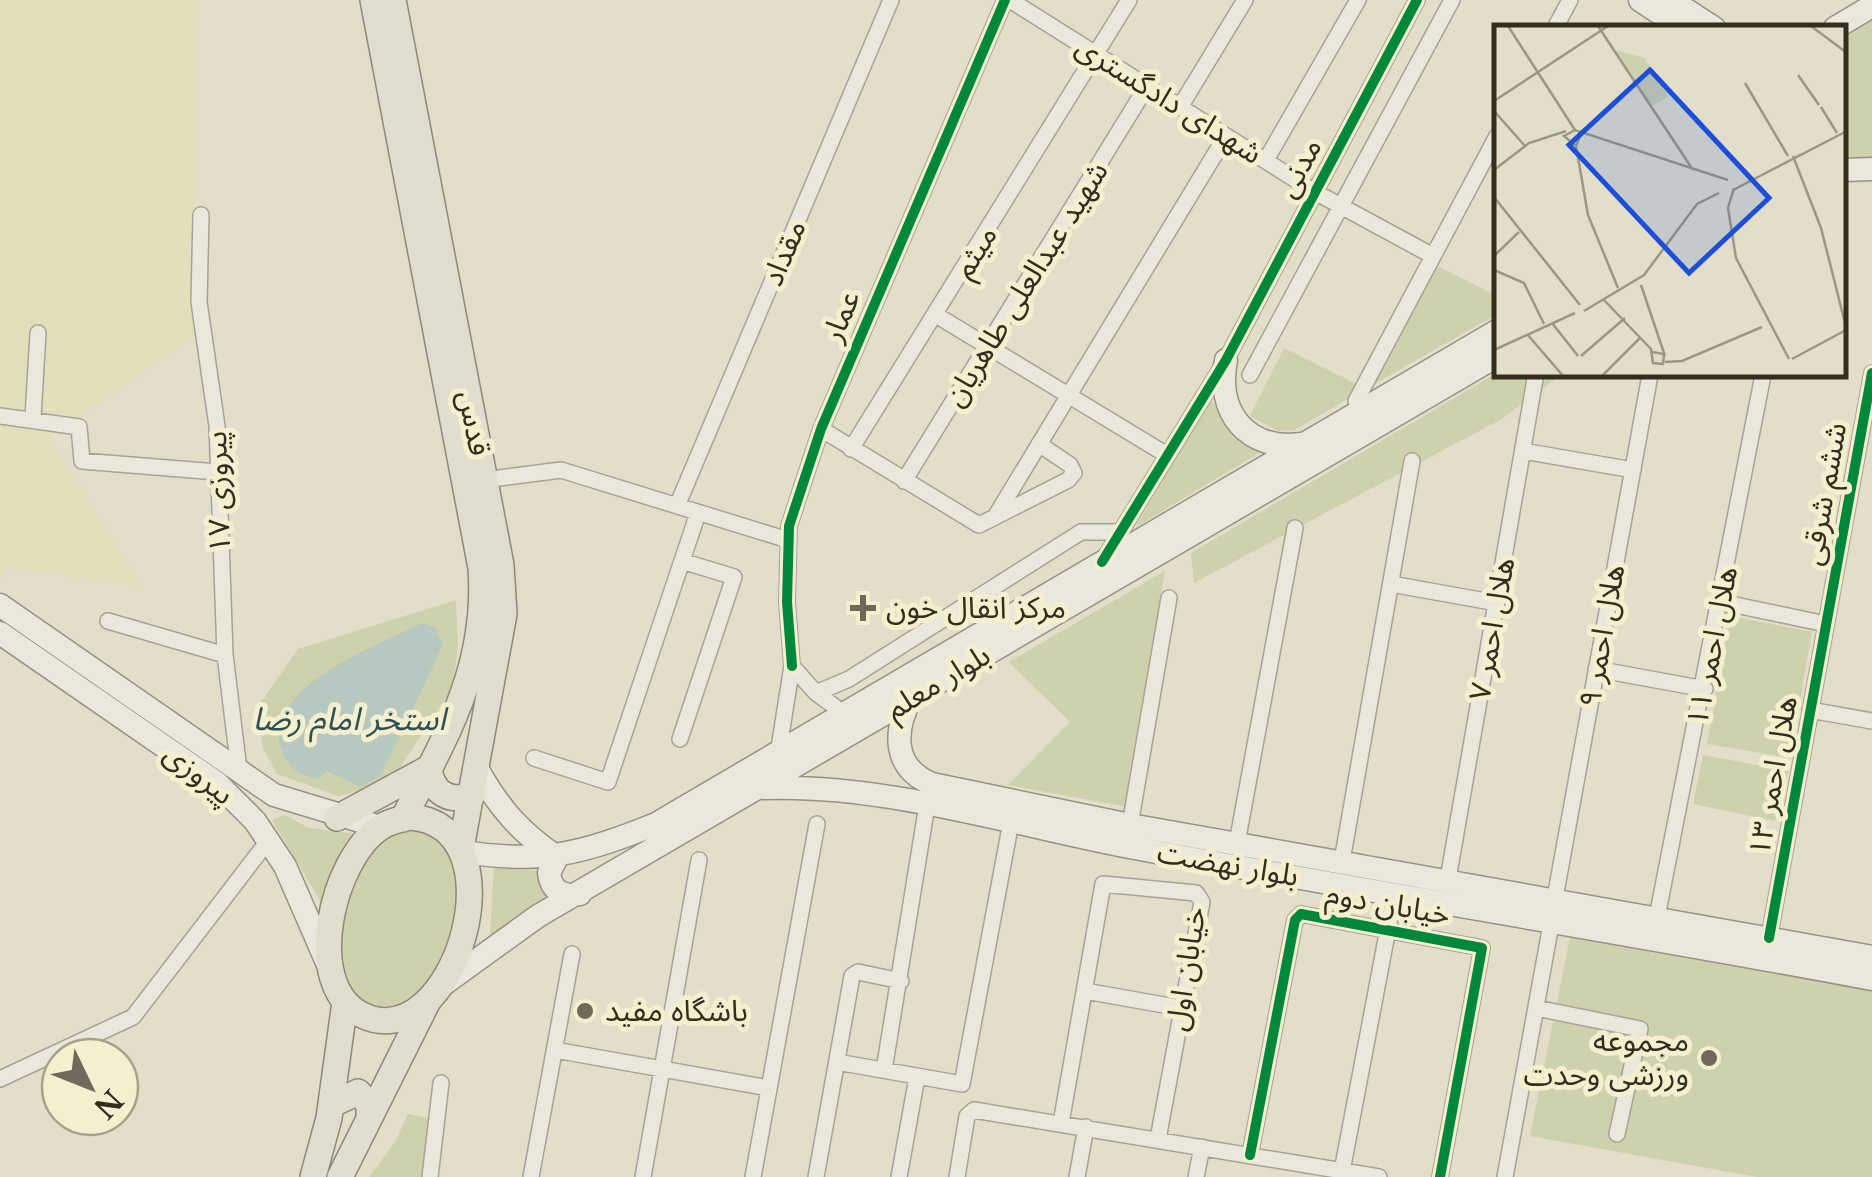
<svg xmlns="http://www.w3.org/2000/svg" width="1872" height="1177" font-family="'Libre Baskerville','Noto Sans Arabic',serif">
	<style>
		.farmland { fill: #e1e0bb }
		.green { fill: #cdd2ad }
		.water { fill: #b6c8bf }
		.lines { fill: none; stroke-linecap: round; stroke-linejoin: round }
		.street-casing { stroke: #a7a294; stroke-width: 18 }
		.secondary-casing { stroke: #969284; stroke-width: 25 }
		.primary-casing { stroke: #8c887a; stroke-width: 28 }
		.street { stroke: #eae8dc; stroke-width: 15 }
		.secondary { stroke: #eae8dc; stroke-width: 22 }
		.primary { stroke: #e1decd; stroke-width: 25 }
		.cycleway-casing { stroke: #f4efcf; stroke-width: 16 }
		.cycleway { stroke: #00873e; stroke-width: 10 }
		.poi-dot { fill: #716a5a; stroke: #f4efcf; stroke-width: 4 }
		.labels { text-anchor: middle; stroke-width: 10; stroke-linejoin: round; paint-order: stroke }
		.street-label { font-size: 30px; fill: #342c1d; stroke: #f4efcf }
		.poi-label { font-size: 30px; fill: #342c1d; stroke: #f4efcf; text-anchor: start }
		.water-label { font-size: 32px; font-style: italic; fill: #2c5054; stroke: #f4efcf }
		.inset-road { fill: none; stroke: #9c9785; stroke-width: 2.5 }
		.view { fill: #1d4ed8; fill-opacity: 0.15; stroke: #1d4ed8; stroke-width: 5 }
		.inset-edge { fill: none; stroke: #342c1d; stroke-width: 5 }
	</style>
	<rect width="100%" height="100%" fill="#e2deca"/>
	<path class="farmland" d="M0,0H198L193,337L49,437L141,586L2,567L0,586Z"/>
	<path class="green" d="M1872,18V158L1845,159V33Z
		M1425,260L1497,296V314L1294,430L1278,431L1250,416L1284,348L1363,387Z
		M1497,373L1561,375L1500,420L1194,583L1191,553Z
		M1210,399L1241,440L1262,451L1136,527Z
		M1165,571L1127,807L1008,785L1070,722L1009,662Z
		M456,600L458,649L452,689L389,784L338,796L277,774L263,748L256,709L298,649Z
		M1730,616L1812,632L1790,758L1707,744Z
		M1703,755L1789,771L1775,821L1693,804Z
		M284,815L309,828L358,834L324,907L272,820Z
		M416,825L450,850C454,869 464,893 462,912C459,951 428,995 394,1012L359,1004L345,984L337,948L355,872L380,838Z
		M494,867L541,870L546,898L490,935Z
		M1573,923L1872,979V1177H1757L1530,1136Z
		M408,1114L436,1120L422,1177H369L395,1142Z"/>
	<path class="water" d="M422,623L435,627L443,645L381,775L361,787L327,771L318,779C302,776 290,770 283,754C255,689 379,645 422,623Z"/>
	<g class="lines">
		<g class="street-casing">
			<path id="street" d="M1010,0L1315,192L1433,256
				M1555,28L1570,0
				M1180,107L1245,0
				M1266,160L1358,0
				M201,215L199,302L217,426L225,655L239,770
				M936,315L1167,455
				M1250,375L1452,0
				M1356,401L1497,136
				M0,416L79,427L82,461L217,472
				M33,417L38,333
				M821,429L979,525L1068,480L1074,473L1070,465L1039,444
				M851,449L1129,0
				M1523,451L1633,470
				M484,480L561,470L788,540
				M904,481L1147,86
				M677,506L891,0
				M995,517L1226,136
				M1104,559L1226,360L1417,0
				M1391,584L1497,603
				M1721,602L1826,624
				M108,621L225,655
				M792,666L787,602L789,526L821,429L1005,0
				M1596,669L1705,689
				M816,693L849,679L1081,532H1121
				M1810,710L1872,721
				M680,739L734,577L682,561
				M778,754L792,666L816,693L845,714
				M534,758L608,782L698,513
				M1130,825L1169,598
				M1237,843L1295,528
				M1342,861L1412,461
				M1448,879L1535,379
				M1555,898L1650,375
				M1657,917L1763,375
				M1769,938L1872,373
				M1085,991L1181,1008
				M1536,1008L1640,1029L1617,1134
				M555,1050L769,1088
				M837,1062L962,1084L1011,822
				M884,1070L927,805
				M0,1079L133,1017L268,841
				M1061,1123L1103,884L1196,893L1202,902L1158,1139
				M1250,1155L1295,920L1301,914L1482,948L1440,1177
				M1342,1171L1395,892
				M430,1177L441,1083
				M531,1177L572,954
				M643,1177L699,860
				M753,1177L817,824
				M816,1177L852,976L858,972L901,981
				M899,1177L917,1077
				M957,1177L967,1116L974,1110L1379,1177
				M1077,1177L1086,1127
				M1196,1177L1202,1147
				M1505,1177L1552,919"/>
		</g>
		<g class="secondary-casing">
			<path id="secondary" d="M1640,0L1682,28
				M1671,0L1714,28
				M1835,28L1872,6
				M1844,170L1872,169
				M1226,360C1216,413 1247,451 1302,444
				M0,605L274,795L380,827
				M0,633L217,783L255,821L285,866L329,967
				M911,698C893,732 893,768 932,784L1130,825L1872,957
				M478,770C499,808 521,833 557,857L549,873C551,890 563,898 580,894
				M764,788C884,784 1007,823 1124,846C1373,893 1623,932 1872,979
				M463,852C544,864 581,854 656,824L1497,331
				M441,986L538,916L1497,356"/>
		</g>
		<g class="primary-casing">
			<path id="primary" d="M373,0L481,568C488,666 447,735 403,819
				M393,0L501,565L504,614L461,848
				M410,817C525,825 453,1060 362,1015C301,985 333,857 381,827C390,821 401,819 410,817Z
				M337,818L429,768C432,793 450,804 473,794
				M331,1105L358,1092L369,1104V1116
				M313,1177L329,1118L345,1002
				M340,1177L427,1003"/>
		</g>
		<use href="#street" class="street"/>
		<use href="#secondary" class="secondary"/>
		<use href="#primary" class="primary"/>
		<g class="cycleway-casing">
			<path id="cycleway" d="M1102,562L1226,360L1417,0
				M792,666L787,602L789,526L821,429L1005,0
				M1769,938L1872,373
				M1250,1155L1295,920L1301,914L1482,948L1440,1177"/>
		</g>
		<use href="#cycleway" class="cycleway"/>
	</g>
	<g class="poi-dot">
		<path d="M858 593h10v10h10v10h-10v10h-10v-10h-10v-10h10z"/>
		<circle cx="585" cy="1011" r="10"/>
		<circle cx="1709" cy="1058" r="10"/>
	</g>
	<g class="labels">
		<g class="street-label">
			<text transform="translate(1169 100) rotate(32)" y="10">شهدای دادگستری</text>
			<text transform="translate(1299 168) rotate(-62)" y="10">مدنی</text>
			<text transform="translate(975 252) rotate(-58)" y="10">میثم</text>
			<text transform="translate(784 253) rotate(-67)" y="10">مقداد</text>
			<text transform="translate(1026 284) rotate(-58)" y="10">شهید عبدالعلی طاهریان</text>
			<text transform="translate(841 316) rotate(-67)" y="10">عمار</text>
			<text transform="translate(474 423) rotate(79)" y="10">قدس</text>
			<text transform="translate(218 492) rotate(-92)" y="10">پیروزی ۱۷</text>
			<text transform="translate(1824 494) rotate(-80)" y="10">ششم شرقی</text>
			<text transform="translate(1492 629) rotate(-80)" y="10">هلال احمر ۷</text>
			<text transform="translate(1602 636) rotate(-80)" y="10">هلال احمر ۹</text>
			<text transform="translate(1712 646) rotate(-79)" y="10">هلال احمر ۱۱</text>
			<text transform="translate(938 682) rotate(-31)" y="10">بلوار معلم</text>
			<text transform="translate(199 774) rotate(38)" y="10">پیروزی</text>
			<text transform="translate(1773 776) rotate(-80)" y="10">هلال احمر ۱۳</text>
			<text transform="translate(1228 864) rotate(10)" y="10">بلوار نهضت</text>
			<text transform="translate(1388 904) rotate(10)" y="10">خیابان دوم</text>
			<text transform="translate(1186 969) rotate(-81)" y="10">خیابان اول</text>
		</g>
		<g class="poi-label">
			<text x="886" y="618">مرکز انقال خون</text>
			<text x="605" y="1021">باشگاه مفید</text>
			<text x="1689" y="1051" text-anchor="end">مجموعه<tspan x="1689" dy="34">ورزشی وحدت</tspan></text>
		</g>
		<g class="water-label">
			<text x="349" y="730">استخر امام رضا</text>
		</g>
	</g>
	<g transform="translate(1494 25)">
		<rect width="352" height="352" fill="#e2deca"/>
		<path d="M122,25L150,33L175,71L157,82Z" fill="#cdd2ad"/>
		<path class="inset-road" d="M14,1L81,105M104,1L199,145M317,1L353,28M304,50L325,80M251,58L294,131M0,76L114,1M327,82L343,108M0,86L31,121M87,109L82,121L70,111L81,105L234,155M82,121L94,190L124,263M299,131L327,203L353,306M0,145L35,118L72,106M240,163L234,183L242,233L295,334M239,165L353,106M0,172L86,280M0,231L25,207M0,245L30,258L50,299M147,260L171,331M109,274L157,324L159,338L169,339L170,329L158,327M90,286L150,250L203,179L225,168M58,298L84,331M33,309L70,352M0,325L81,288M87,331L131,293M298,334L352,305M171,337L188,336L268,302M107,352L147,312"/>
		<path class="view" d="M156,45L275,173L195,248L75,120Z"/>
		<rect width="352" height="352" class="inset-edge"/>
	</g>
	<g transform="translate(90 1087) rotate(133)"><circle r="48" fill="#f4efcf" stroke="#a7a188" stroke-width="2.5"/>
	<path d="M0-8L18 38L0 25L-18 38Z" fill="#716a5a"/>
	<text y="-15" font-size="28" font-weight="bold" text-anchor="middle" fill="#342c1d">N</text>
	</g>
</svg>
